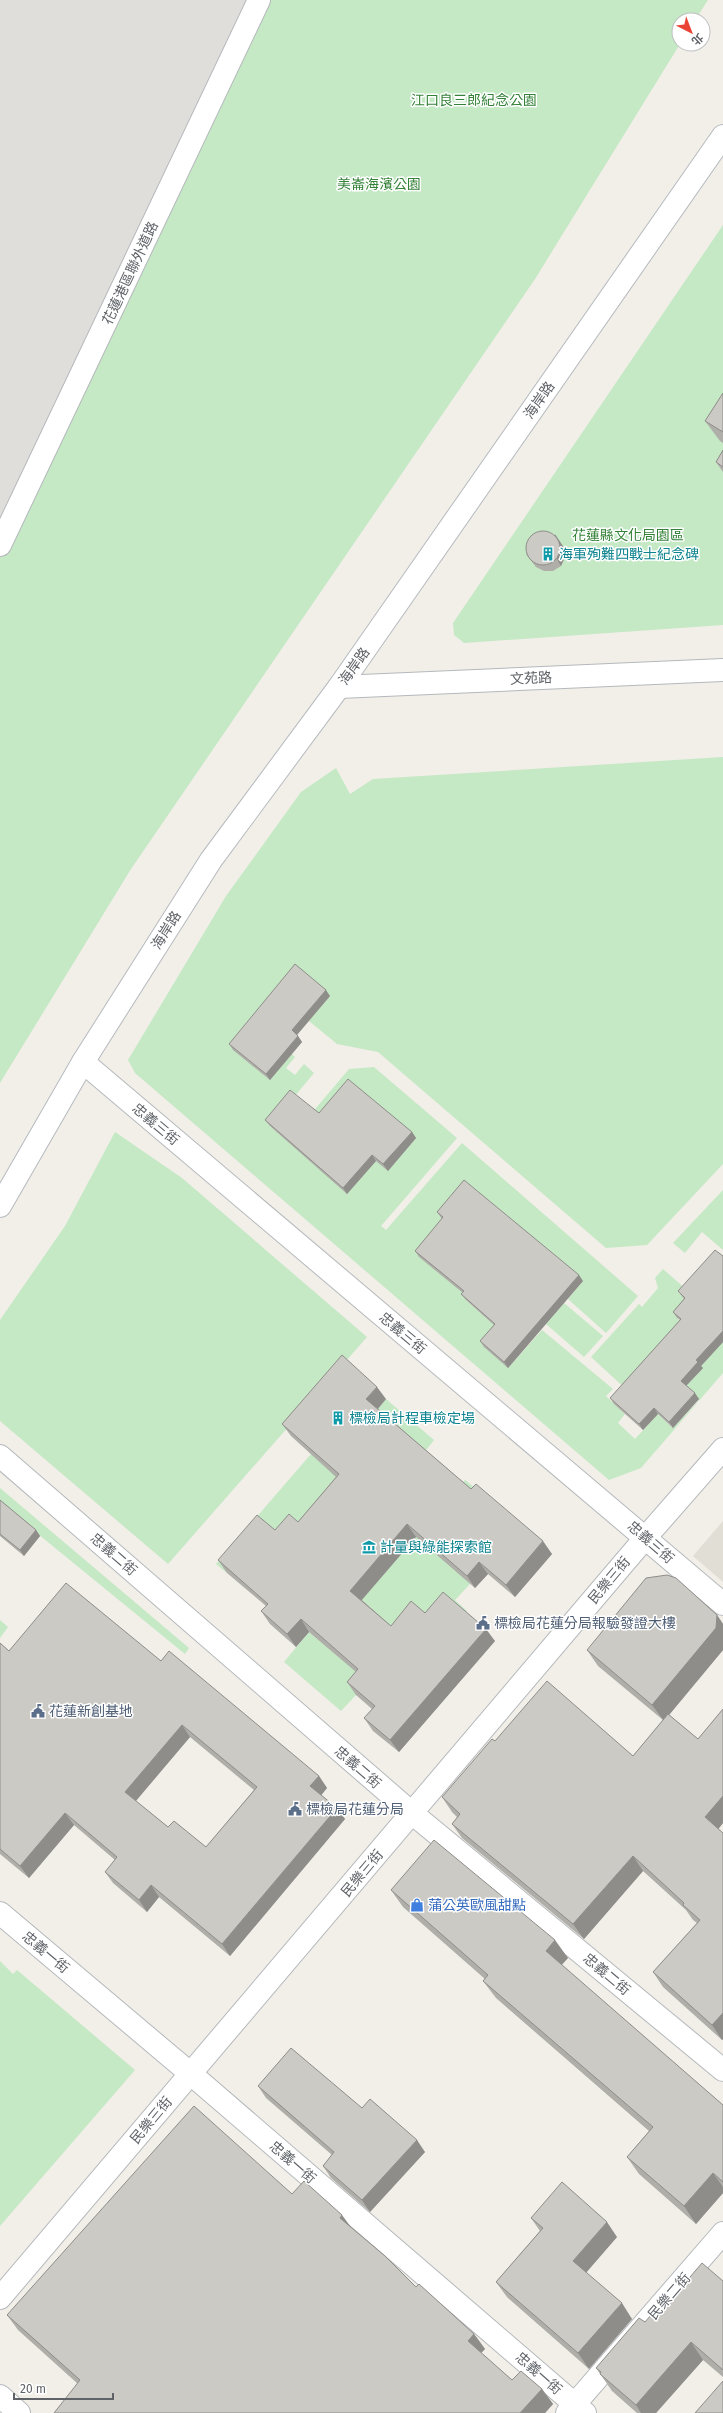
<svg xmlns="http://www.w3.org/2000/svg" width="723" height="2413" font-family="'Fira Sans','Noto Sans TC',sans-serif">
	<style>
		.industrial { fill: #e0deda }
		.education { fill: #e1ded6 }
		.green { fill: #c5e8c5 }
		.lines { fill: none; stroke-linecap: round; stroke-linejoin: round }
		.street-casing { stroke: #b5b8bc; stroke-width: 24 }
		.secondary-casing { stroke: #b6babf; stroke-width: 24 }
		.street { stroke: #fff; stroke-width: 22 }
		.secondary { stroke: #fff; stroke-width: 22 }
		.wall { fill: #afaea9; fill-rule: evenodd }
		.shaded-wall { fill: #8f8d8a }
		.building { fill: #cccac5; stroke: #8f8d8a; fill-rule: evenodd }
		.labels { text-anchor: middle; stroke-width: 3; stroke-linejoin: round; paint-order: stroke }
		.park-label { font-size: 14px; fill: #348238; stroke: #fff }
		.street-label { font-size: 14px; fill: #5f6368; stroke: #fff }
		.culture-label { font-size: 14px; fill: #0d838f; stroke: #fff; text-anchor: start }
		.service-label { font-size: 14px; fill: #4e5e75; stroke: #fff; text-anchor: start }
		.shop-label { font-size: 14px; fill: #366cbe; stroke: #fff; text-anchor: start }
	</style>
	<rect width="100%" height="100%" fill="#f1efe8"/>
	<path class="industrial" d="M0,0H271L0,574Z"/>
	<path class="education" d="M723,1521V1582L693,1556Z"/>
	<path class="green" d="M268,0H708L695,20H679L680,44L535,279L131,869L0,1083V558L31,501Z
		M723,225V625L464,643L454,635L453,623Z
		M723,757V1164L647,1245L606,1248L378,1052L337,1044L309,1021L300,971L292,1054L295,1057L286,1068L295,1075L304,1064L314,1073L270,1126L288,1141L349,1069L374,1067L457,1138L381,1226L386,1230L462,1143L638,1296L606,1333L568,1299L583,1281L466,1300L492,1323L496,1319L508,1368L542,1330L613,1389L606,1396L625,1414L618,1423L635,1439L658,1414L673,1428L699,1400L627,1390L591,1357L639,1304L642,1307L658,1288L655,1278L663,1269L688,1291L690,1304L677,1318L710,1347L723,1334V1373L641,1468L609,1480L135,1073L128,1060L226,896L301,792L336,768L350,794L373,779Z
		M115,1132L182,1178L367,1337L168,1564L0,1421V1320L65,1226Z
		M723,1190V1250L702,1232L685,1253L673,1243Z
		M564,1303L603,1336L584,1357L546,1324Z
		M386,1399L434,1440L423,1454L331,1506L227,1573L216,1564L311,1454L327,1468Z
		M465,1480L485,1496L470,1584L455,1600L467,1611L446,1636L356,1695L341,1711L284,1662L309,1632L342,1659L341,1587Z
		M0,1488L189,1648L185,1654L0,1503Z
		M0,1620L8,1627L0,1638Z
		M0,1961L13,1974L17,1970L135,2070L0,2226Z"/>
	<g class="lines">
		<g class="street-casing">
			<path id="street" d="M0,545L259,0
				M339,687L723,670
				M83,1062L723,1604
				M0,1456L413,1814L723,2070
				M0,1913L191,2074L585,2413
				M0,2298L646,1537L723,1449
				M567,2413L723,2233"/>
		</g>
		<g class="secondary-casing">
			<path id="secondary" d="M0,1206L83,1062L211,860L339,687L723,136
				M0,2396L19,2413"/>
		</g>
		<use href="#street" class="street"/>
		<use href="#secondary" class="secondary"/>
	</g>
	<path class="wall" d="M723,393V443L720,441L705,421Z
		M723,450V472L716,462Z
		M559,540L564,548L565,557L561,566L553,571H544L536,567L526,554Z
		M330,996L297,1035L302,1042L270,1080L233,1050L229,1044Z
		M319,1113L412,1132L416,1138L388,1171L376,1161L347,1194L270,1126L265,1120Z
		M437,1212L583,1281L508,1368L484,1347L480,1341L494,1325L466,1300L461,1294L463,1293L419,1257L415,1251L442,1219Z
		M723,1256V1342L701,1366L703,1368L686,1386L699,1399L673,1428L658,1414L643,1430L614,1404L610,1398L680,1320L677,1318L673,1312L684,1299L678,1291Z
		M386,1399L378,1409L471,1489L552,1554L515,1597L488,1574L475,1588L416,1537L362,1600L391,1626L425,1613L495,1641L399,1752L373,1731L364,1718L372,1709L356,1695L347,1682L356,1672L309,1632L296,1647L270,1624L261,1611L266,1606L227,1573L218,1560L275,1530L298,1522L336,1477L291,1436L282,1424Z
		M0,1500L36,1530L40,1536L24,1556L0,1536Z
		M717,1615L723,1624V1650L669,1715L698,1739L723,1709V1823L718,1829L723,1833V2039L722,2040L663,1987L653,1972L697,1923L693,1920L686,1910L643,1871L584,1939L462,1838L452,1824L457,1817L452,1812L442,1797L495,1741L633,1756L663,1720L598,1666L587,1650Z
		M0,1643L9,1651L161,1661L319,1776L327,1788L321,1795L337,1808L345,1819L230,1956L159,1897L147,1912L113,1883L105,1872L115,1860L74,1825L29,1878L0,1854ZM190,1737L254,1790L206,1847L168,1827L136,1801Z
		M391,1890L568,1958L561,1965L723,2105V2193L696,2224L639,2174L627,2157L649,2131L496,1998L483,1981L485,1979L403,1907Z
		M258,2086L362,2108L425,2152L370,2212L331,2178L323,2166L332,2155L266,2098Z
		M292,2194L352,2228L416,2287L474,2334L485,2349L481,2353L512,2380L542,2389L553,2404L545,2413H54L78,2384L18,2330L7,2315Z
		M531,2218L617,2237L586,2273L632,2319L589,2369L507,2297L496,2282L540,2231Z
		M723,2281V2377L703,2360L656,2413H637L612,2391L596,2368L645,2322L655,2318Z"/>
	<path class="shaded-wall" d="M555,534L564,548L565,557L561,566L557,559Z
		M326,990L330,996L296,1036L292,1030Z
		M298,1036L302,1042L270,1080L266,1074Z
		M412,1132L416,1138L388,1171L383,1164Z
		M372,1155L376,1161L347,1194L343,1188Z
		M579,1275L583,1281L508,1368L504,1362Z
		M723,1331V1342L701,1366L703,1368L685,1387L681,1381L696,1360Z
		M377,1387L386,1399L375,1412L366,1399Z
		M695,1393L699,1399L673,1428L669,1422Z
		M654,1408L658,1414L643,1430L639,1424Z
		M407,1524L416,1537L359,1603L350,1591Z
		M36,1530L40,1536L24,1556L20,1550Z
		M543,1541L552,1554L515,1597L506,1585Z
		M479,1562L488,1574L475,1588L467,1576Z
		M717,1615L723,1624V1650L664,1721L652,1705Z
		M301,1619L309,1632L296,1647L287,1634Z
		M486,1629L495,1641L399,1752L390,1740Z
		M182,1725L190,1737L134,1803L125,1792Z
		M319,1776L327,1788L319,1798L310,1786Z
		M723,1796V1823L716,1832L705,1817Z
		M337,1808L345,1819L230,1956L222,1944Z
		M65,1813L74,1825L29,1878L20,1866Z
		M633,1856L643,1871L584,1939L573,1924Z
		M151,1885L159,1897L147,1912L139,1900Z
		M555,1940L568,1958L558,1969L546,1951Z
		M723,2013V2039L722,2040L712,2025Z
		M417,2140L425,2152L370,2212L362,2200Z
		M713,2173L723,2187V2193L696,2224L684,2206Z
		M342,2215L353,2230L340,2218Z
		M607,2222L617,2237L583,2276L573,2261Z
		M622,2303L632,2319L589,2369L578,2353Z
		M474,2334L485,2349L478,2356L468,2341Z
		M691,2342L703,2360L656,2413H641L636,2405Z
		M542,2389L553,2404L545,2413H520Z"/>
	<path class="building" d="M723,393V432L705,421Z
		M723,450V467L716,462Z
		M526 548a17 17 0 1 1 34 0a17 17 0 1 1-34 0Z
		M295,964L326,990L292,1030L298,1036L266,1074L229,1044Z
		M348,1079L412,1132L383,1164L372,1155L343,1188L265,1120L290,1090L319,1113Z
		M464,1180L579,1275L504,1362L480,1341L495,1324L461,1294L464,1291L415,1251L443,1217L437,1212Z
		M715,1250L723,1256V1331L696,1360L698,1362L681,1381L695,1393L669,1422L654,1408L639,1424L610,1398L681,1319L673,1312L685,1298L678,1291Z
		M342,1355L377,1387L366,1399L471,1489L476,1484L543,1541L506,1585L479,1562L467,1576L407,1524L350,1591L391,1626L411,1601L425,1613L443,1592L486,1629L390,1740L364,1718L375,1706L347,1682L358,1669L301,1619L287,1634L261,1611L268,1604L218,1560L257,1515L275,1530L289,1514L298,1522L339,1474L282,1424Z
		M0,1500L36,1530L20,1550L0,1534Z
		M667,1575L676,1578L717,1615L716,1628L652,1705L587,1650L646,1578Z
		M66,1583L161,1661L169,1651L319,1776L310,1786L337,1808L222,1944L151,1885L139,1900L105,1872L117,1857L65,1813L20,1866L0,1849V1643L9,1651ZM182,1725L257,1787L206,1847L174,1821L168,1827L125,1792Z
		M547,1681L633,1756L668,1714L698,1739L723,1709V1796L705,1817L723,1833V2013L712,2025L653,1972L700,1920L683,1905L684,1903L633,1856L573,1924L452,1824L460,1814L442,1797L492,1739L495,1741Z
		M434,1840L555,1940L546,1951L723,2105V2182L713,2173L684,2206L627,2157L653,2127L483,1981L488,1975L391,1890Z
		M291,2048L362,2108L370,2099L417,2140L362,2200L323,2166L334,2152L258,2086Z
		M194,2106L292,2194L304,2181L342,2215L340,2218L385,2256L416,2287L419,2284L474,2334L468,2341L512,2380L521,2371L542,2389L520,2413H54L80,2380L7,2315Z
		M562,2182L607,2222L573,2261L622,2303L578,2353L496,2282L543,2228L531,2218Z
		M702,2263L723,2281V2370L691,2342L636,2405L600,2374L601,2372L596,2368L639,2318L645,2322L651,2315L655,2318Z
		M723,2381V2413H695Z"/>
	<defs>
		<g id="building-bare" transform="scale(1.08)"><path d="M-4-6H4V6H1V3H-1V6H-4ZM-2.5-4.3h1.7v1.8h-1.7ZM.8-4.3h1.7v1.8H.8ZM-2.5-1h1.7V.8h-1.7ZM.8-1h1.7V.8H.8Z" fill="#0f9aa8" stroke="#fff" stroke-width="2.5" paint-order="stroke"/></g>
		<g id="museum-bare" transform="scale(1.08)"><path d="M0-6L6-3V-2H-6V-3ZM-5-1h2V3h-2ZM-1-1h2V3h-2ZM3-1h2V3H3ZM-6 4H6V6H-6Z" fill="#0f9aa8" stroke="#fff" stroke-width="2.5" paint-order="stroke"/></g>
		<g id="civic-bare" transform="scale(1.08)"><path d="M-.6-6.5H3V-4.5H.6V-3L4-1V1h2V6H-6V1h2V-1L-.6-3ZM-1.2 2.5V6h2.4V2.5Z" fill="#5c6f8a" stroke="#fff" stroke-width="2.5" paint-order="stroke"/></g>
		<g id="shop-bare" transform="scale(1.08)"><path d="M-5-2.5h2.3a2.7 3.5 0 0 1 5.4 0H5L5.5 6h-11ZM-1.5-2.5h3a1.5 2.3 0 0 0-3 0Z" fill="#3f7fe0" stroke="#fff" stroke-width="2.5" paint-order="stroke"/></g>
	</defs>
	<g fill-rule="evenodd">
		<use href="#building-bare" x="548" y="554"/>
		<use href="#building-bare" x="338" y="1418"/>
		<use href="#museum-bare" x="369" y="1547"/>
		<use href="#civic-bare" x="483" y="1623"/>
		<use href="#civic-bare" x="38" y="1711"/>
		<use href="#civic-bare" x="295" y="1809"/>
		<use href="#shop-bare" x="417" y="1905"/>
	</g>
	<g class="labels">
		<g class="park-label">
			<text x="474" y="105">江口良三郎紀念公園</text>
			<text x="379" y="189">美崙海濱公園</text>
			<text x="628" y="540">花蓮縣文化局園區</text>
		</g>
		<g class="street-label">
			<text transform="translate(130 273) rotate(-65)" y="5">花蓮港區聯外道路</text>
			<text transform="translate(539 400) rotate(-55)" y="5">海岸路</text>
			<text transform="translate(354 666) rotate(-55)" y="5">海岸路</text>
			<text transform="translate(531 678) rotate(-3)" y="5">文苑路</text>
			<text transform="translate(166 930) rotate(-58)" y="5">海岸路</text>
			<text transform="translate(156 1124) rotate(40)" y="5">忠義三街</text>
			<text transform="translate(403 1333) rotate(40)" y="5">忠義三街</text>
			<text transform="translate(651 1542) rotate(41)" y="5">忠義三街</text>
			<text transform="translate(114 1554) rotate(41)" y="5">忠義二街</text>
			<text transform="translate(609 1580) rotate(-50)" y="5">民樂三街</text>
			<text transform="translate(358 1767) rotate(41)" y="5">忠義二街</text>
			<text transform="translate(362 1873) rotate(-50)" y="5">民樂三街</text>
			<text transform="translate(46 1952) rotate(40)" y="5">忠義一街</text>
			<text transform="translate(607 1974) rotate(40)" y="5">忠義二街</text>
			<text transform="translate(151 2120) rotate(-50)" y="5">民樂三街</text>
			<text transform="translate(293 2162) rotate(41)" y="5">忠義一街</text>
			<text transform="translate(669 2296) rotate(-49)" y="5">民樂二街</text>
			<text transform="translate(539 2373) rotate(41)" y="5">忠義一街</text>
		</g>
		<g class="culture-label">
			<text x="559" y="559">海軍殉難四戰士紀念碑</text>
			<text x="349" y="1423">標檢局計程車檢定場</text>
			<text x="380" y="1552">計量與綠能探索館</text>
		</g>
		<g class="service-label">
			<text x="494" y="1628">標檢局花蓮分局報驗發證大樓</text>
			<text x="49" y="1716">花蓮新創基地</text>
			<text x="306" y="1814">標檢局花蓮分局</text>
		</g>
		<g class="shop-label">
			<text x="428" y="1910">蒲公英歐風甜點</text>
		</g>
	</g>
	<g transform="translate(691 32) rotate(138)"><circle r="19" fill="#ffffff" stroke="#bfc1c3"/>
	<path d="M0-3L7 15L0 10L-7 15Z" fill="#ea4335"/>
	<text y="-6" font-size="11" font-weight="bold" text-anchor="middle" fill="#5f6368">北</text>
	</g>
	<path d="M14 2393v6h99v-6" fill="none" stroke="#5f6368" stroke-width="2"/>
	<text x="20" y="2393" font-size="12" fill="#5f6368" stroke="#ffffff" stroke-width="3" paint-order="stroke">20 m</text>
</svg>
